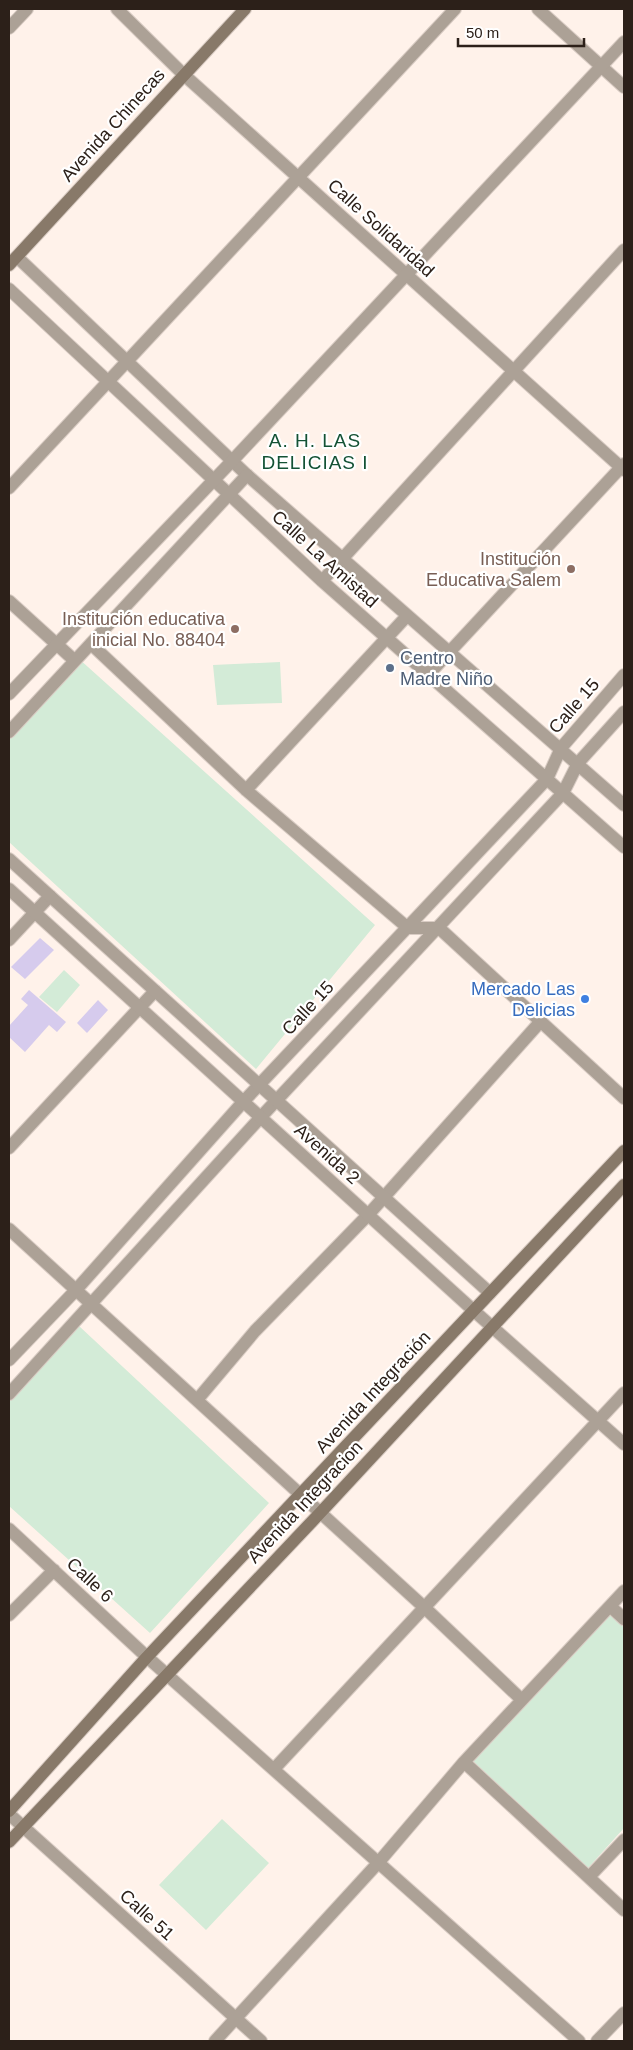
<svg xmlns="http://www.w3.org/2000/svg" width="633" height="2050" font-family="Arial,sans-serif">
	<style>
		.green { fill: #d3ebd7 }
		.building { fill: #d6cbed }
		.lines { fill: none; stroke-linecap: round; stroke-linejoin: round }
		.minor-casing { stroke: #d9ccc4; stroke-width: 14 }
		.tertiary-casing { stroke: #d9ccc4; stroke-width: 14 }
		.secondary-casing { stroke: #d9ccc4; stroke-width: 14 }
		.minor { stroke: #aca196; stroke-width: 12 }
		.tertiary { stroke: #aca196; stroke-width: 12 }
		.secondary { stroke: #887969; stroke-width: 12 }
		.education-dot { fill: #8d6e63; stroke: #fff; stroke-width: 2 }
		.service-dot { fill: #5c6f8a; stroke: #fff; stroke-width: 2 }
		.shop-dot { fill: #3f7fe0; stroke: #fff; stroke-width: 2 }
		.labels { text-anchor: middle; stroke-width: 4.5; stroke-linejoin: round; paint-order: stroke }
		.street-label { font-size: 18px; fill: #2c2019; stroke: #fff }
		.education-label { font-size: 18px; fill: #785e54; stroke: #fff; text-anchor: end }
		.service-label { font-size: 18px; fill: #4e5e75; stroke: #fff; text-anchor: start }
		.shop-label { font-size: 18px; fill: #366cbe; stroke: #fff; text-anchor: end }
		.neighbourhood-label { font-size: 19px; letter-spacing: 1px; fill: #145235; stroke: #fff }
	</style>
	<rect width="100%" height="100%" fill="#fff2ea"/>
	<path class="green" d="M78,658L375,925L256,1069L9,842V735Z
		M280,662L282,703L217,705L213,665Z
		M64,970L80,985L57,1012L39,997Z
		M79,1326L269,1503L150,1633L9,1506V1400Z
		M611,1614L624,1627V1828L588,1868L473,1761Z
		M222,1819L269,1863L206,1930L159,1885Z"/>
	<path class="building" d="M40,938L54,950L25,979L11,967Z
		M29,990L66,1022L57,1032L49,1025L25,1052L9,1037V1026L28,1005L21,999Z
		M98,1000L108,1010L87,1033L77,1023Z"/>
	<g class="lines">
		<g class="minor-casing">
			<path id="minor" d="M117,9L183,74L624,470
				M538,9L624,87
				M9,28L27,9
				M17,257L247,475L624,805
				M9,289L322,581L624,847
				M9,488L455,9
				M322,581L624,250
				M9,601L74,660
				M91,644L246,790L408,928H439L624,1098
				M429,674L624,464
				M246,790L406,617
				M9,940L50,896
				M9,1148L155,991
				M9,1229L425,1608L522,1700
				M473,1310L624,1444
				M9,1360L76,1290L243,1102L547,779L561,748L624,675
				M9,1394L260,1118L563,793L578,763L624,712
				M197,1400L255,1331L368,1215L541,1021
				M9,1529L147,1657L579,2041
				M610,1606L624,1619
				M9,1615L54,1570
				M464,1762L624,1910
				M274,1769L624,1393
				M9,1814L261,2041
				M589,1877L624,1840
				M215,2041L378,1863L464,1762L624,1591
				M597,2041L624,2013"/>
		</g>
		<g class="tertiary-casing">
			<path id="tertiary" d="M9,694L232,461L624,42
				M9,732L247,475
				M9,859L490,1293
				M9,889L473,1310"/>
		</g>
		<g class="secondary-casing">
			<path id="secondary" d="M9,265L245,9
				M9,1811L147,1657L624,1151
				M9,1842L321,1512L624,1185"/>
		</g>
		<use href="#minor" class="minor"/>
		<use href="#tertiary" class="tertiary"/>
		<use href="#secondary" class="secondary"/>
	</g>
	<g class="education-dot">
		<circle cx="571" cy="569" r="5"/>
		<circle cx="235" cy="629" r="5"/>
	</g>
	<circle class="service-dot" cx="390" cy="668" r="5"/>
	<circle class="shop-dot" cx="585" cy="999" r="5"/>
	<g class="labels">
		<g class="street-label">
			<text transform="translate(113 125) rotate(-48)" y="6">Avenida Chinecas</text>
			<text transform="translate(381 228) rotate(42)" y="6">Calle Solidaridad</text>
			<text transform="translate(325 559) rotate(42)" y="6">Calle La Amistad</text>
			<text transform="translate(574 706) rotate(-49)" y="6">Calle 15</text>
			<text transform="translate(308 1008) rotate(-47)" y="6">Calle 15</text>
			<text transform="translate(327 1154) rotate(42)" y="6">Avenida 2</text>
			<text transform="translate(373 1392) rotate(-47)" y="6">Avenida Integración</text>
			<text transform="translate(305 1502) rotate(-47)" y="6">Avenida Integracion</text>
			<text transform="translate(90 1580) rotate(43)" y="6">Calle 6</text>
			<text transform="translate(147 1915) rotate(42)" y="6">Calle 51</text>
		</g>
		<g class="education-label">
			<text x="561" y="565">Institución<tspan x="561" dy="21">Educativa Salem</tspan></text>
			<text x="225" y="625">Institución educativa<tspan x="225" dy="21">inicial No. 88404</tspan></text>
		</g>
		<g class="service-label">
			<text x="400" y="664">Centro<tspan x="400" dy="21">Madre Niño</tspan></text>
		</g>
		<g class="shop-label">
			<text x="575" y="995">Mercado Las<tspan x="575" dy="21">Delicias</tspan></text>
		</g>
		<g class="neighbourhood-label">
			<text x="315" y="447">A. H. LAS<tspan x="315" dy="22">DELICIAS I</tspan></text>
		</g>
	</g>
	<rect width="633" height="2050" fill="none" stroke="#2c2019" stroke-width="20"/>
	<path d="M458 38v8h126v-8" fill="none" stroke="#2c2019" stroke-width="2.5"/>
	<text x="466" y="38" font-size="15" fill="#2c2019" stroke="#ffffff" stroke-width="4" paint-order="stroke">50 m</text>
</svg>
